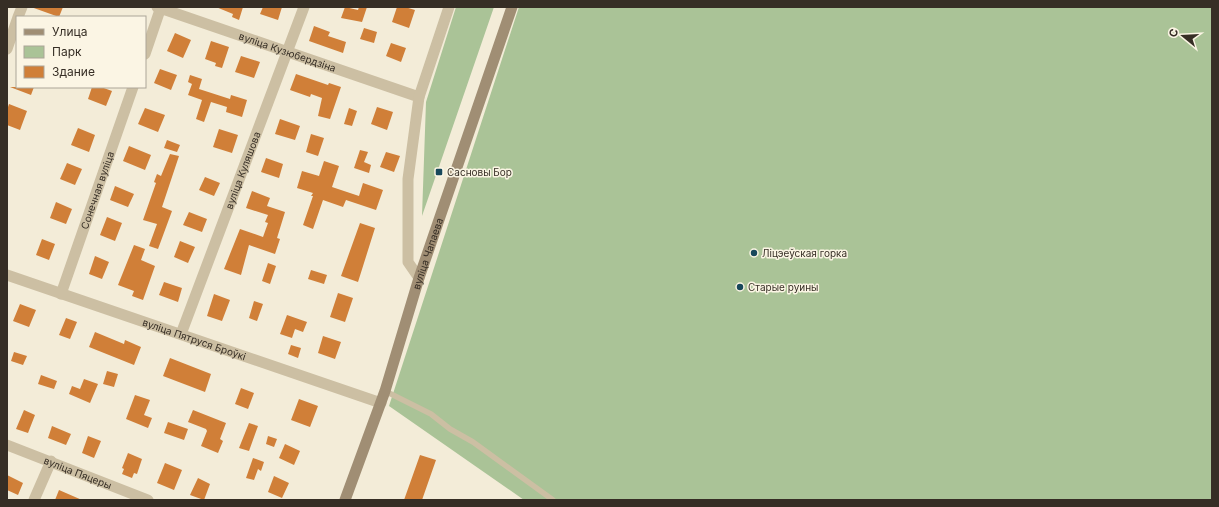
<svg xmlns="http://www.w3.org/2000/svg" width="1219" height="507" font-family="Inter,sans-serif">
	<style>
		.green { fill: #aac397 }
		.building { fill: #d07f38 }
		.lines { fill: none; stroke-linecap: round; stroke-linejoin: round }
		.service { stroke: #ccbfa3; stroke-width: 5.5 }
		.minor { stroke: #ccbfa3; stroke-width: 11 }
		.tertiary { stroke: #ccbfa3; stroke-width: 11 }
		.secondary { stroke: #a08e74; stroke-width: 11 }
		.poi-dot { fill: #18485b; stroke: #fbf5e4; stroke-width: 1.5 }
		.labels { text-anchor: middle; stroke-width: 3; stroke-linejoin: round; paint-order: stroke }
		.street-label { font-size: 10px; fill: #362e25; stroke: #fbf5e4 }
		.poi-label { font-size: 10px; fill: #362e25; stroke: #fbf5e4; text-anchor: start }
	</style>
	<rect width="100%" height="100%" fill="#f3ecd8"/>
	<path class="green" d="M456,7H494L422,216L426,102Z
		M519,7H1212V500H524L389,406Z"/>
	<path class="building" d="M31,7H63L59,17Z
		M216,7H243L239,20L232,17L233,14Z
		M263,7H282L278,20L260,14Z
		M345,7L358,10L359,7H367L362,22L341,18Z
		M397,7H405L415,10L409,28L392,22Z
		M314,26L330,32L328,36L346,42L343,53L309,41Z
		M364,28L377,32L374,43L360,39Z
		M175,33L191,40L183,58L167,51Z
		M211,41L229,47L222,68L215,66L216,63L205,59Z
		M391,43L406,48L401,62L386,56Z
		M241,56L260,62L254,78L235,72Z
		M160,69L177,75L171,90L154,83Z
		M296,74L328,85L329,83L341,87L330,119L318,116L322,98L311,94L310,97L290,90Z
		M190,75L202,79L199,89L230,99L231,95L247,100L242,117L226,112L227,107L211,102L204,122L196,119L202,100L188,95L192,84L188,82Z
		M10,87H34L31,95Z
		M92,87H101L112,91L106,106L88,99Z
		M9,104L27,111L20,130L7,125V110Z
		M377,107L393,112L387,130L371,124Z
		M145,108L165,115L158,132L138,124Z
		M349,108L357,111L352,126L344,124Z
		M280,119L300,126L295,140L275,134Z
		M78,128L95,135L89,152L71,145Z
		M219,129L238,135L232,153L213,147Z
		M311,134L324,138L318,156L306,152Z
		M167,140L180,145L177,152L164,148Z
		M129,146L151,155L145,170L123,161Z
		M360,150L368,152L364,162L371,165L369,173L354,168Z
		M386,152L400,156L394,172L380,167Z
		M170,154L179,156L162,207L172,211L158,249L149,246L157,224L143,220L156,183L154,182L157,174L161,176Z
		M266,158L283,164L279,178L261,172Z
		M324,161L339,166L332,187L359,196L363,183L383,190L376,210L346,200L343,207L323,200L313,229L303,225L313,196H311L313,193L297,188L302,171L319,176Z
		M67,163L82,169L75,185L60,179Z
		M205,177L220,183L214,196L199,190Z
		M115,186L134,194L128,207L110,200Z
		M252,191L270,198L267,206L285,212L277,238L280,239L275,254L249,245L241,275L224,269L240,229L263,237L268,223L265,222L268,215L246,208Z
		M56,202L72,209L66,224L50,218Z
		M189,212L207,219L202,232L183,225Z
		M107,217L122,223L115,241L100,235Z
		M360,223L375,228L358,282L341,276Z
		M42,239L55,244L49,260L36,255Z
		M180,241L195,247L188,263L174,257Z
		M134,245L145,249L141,260L155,266L143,300L132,296L134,291L118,285Z
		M95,256L109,262L102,279L89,274Z
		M268,263L276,266L270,284L262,281Z
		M311,270L327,275L324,284L308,279Z
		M164,282L182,288L178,302L159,295Z
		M338,293L353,298L345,322L330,317Z
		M214,294L230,300L222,321L207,316Z
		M254,301L263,304L257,321L249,318Z
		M20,304L36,310L29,327L13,321Z
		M287,315L307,322L303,332L295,329L292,338L280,334Z
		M66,318L77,322L70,339L59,335Z
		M95,332L124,344L125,340L141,347L134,365L89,347Z
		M323,336L341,342L335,359L318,353Z
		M291,345L301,348L298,358L288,354Z
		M14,352L27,356L23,365L11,361Z
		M170,358L211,374L205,392L163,376Z
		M107,371L118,374L114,387L103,384Z
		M41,375L57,381L54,389L38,384Z
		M84,379L98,384L90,403L69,394L72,386L80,389Z
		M241,388L254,393L248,409L235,404Z
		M135,395L150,400L144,415L152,418L148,428L126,419Z
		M299,399L318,406L310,427L291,420Z
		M24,410L35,415L28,433L16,429Z
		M193,410L226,423L220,439L223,441L218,453L201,446L207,431L206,429L188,422Z
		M168,422L188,429L184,440L164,433Z
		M249,423L258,426L249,451L239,448Z
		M52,426L71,434L66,445L48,438Z
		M88,436L101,441L94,458L82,453Z
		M268,436L277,439L274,447L266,444Z
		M285,444L300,451L294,465L279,458Z
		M128,453L142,459L137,474L134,473L132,478L122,474L124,469L122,468Z
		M420,455L436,460L422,500H404Z
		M253,458L264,462L261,471L258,469L254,480L246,478Z
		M165,463L182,470L174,490L157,483Z
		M7,475L23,483L18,495L7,490Z
		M274,476L289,483L282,498L268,492Z
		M198,478L210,484L204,500L190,495Z
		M59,490L82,500H55Z"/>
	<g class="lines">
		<path class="service" d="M385,391L431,414L450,429L473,442L553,500"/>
		<g class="minor">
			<path id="s1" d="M157,7L419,97"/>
			<path d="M18,17L22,7"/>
			<path d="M7,49L17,20"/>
			<path d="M145,54L161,7"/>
			<path d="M419,278L408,262V179L419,97L449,7"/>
			<path id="s2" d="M61,294L133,87"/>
			<path id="s3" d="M181,334L304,7"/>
			<path id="s4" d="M7,445L148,500"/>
			<path d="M34,500L51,461"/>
		</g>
		<path class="tertiary" id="s5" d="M7,275L381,403"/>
		<path class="secondary" id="s6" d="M345,500L385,391L419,278L512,7"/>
	</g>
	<g class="poi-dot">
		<rect x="435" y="168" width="8" height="8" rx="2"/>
		<circle cx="754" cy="253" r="4"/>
		<circle cx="740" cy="287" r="4"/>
	</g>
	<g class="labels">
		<g class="street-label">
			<text dy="4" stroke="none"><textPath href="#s1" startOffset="138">вуліца Кузюбердзіна</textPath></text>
			<text dy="4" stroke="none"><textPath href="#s3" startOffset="175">вуліца Куляшова</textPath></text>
			<text dy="4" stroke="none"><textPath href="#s2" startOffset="110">Сонечная вуліца</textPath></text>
			<text dy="4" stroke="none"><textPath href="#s6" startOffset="260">вуліца Чапаева</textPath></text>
			<text dy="4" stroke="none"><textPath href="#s5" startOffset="198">вуліца Пятруся Броўкі</textPath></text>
			<text dy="4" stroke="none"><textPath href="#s4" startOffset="76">вуліца Пяцеры</textPath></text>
		</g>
		<g class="poi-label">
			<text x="447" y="176">Сасновы Бор</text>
			<text x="762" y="257">Ліцэеўская горка</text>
			<text x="748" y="291">Старые руины</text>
		</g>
	</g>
	<rect width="1219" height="507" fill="none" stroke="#362e25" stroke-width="16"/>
	<rect x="16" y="16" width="130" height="72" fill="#fbf5e4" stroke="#aca598"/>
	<rect x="24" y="29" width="20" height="6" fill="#a08e74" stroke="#aca598"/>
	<text x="52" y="36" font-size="12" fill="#362e25">Улица</text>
	<rect x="24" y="46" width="20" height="12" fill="#aac397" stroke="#aca598"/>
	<text x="52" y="56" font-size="12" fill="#362e25">Парк</text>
	<rect x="24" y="66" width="20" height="12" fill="#d07f38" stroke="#aca598"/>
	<text x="52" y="76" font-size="12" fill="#362e25">Здание</text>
	<g transform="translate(1183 36) rotate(288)" stroke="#fbf5e4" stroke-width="3" paint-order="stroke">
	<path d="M0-3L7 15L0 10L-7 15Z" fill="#362e25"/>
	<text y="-6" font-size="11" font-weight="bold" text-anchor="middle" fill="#362e25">С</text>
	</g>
</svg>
